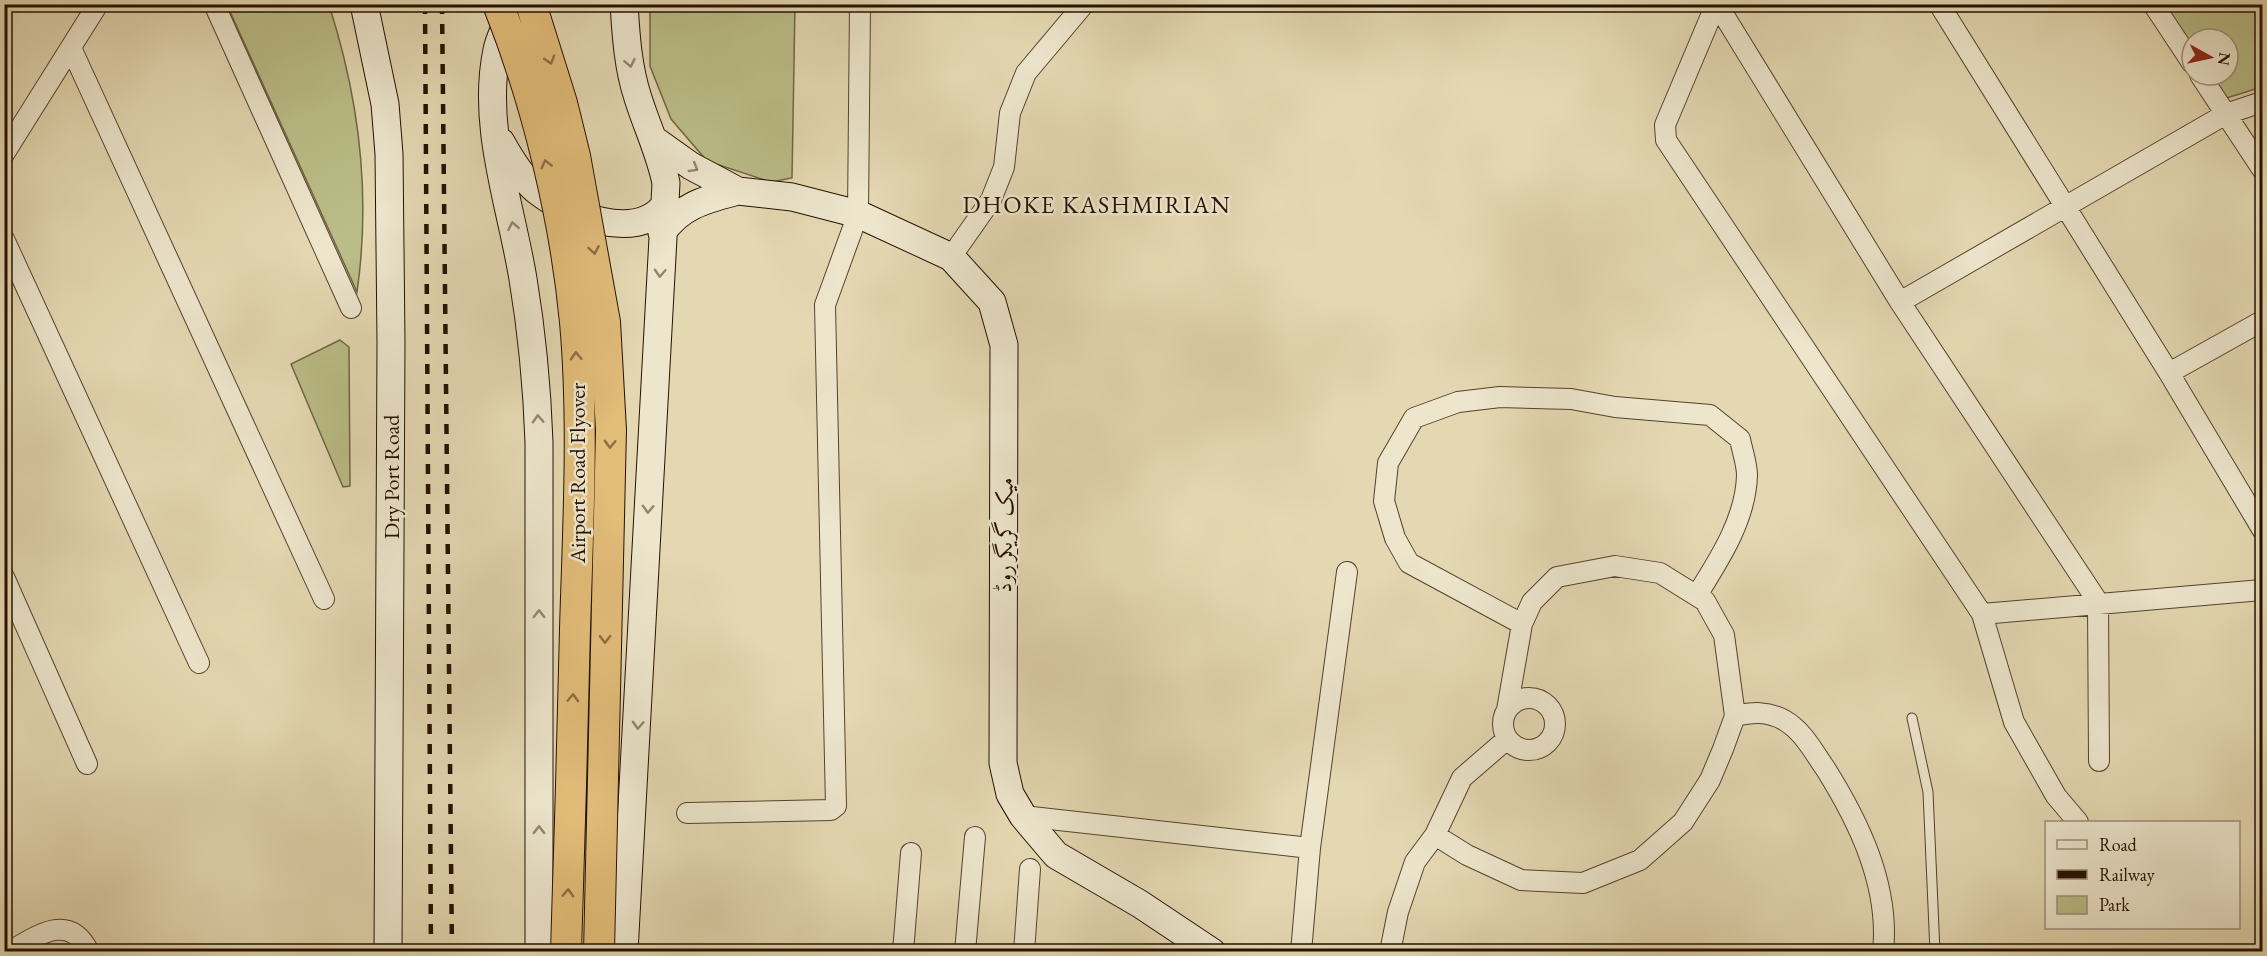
<svg xmlns="http://www.w3.org/2000/svg" width="2267" height="956" font-family="'EB Garamond',Amiri,serif">
	<style>
		.green { fill: #babd88; stroke: #706644; stroke-width: 1.5 }
		.lines { fill: none; stroke-linecap: round; stroke-linejoin: round }
		.lane-casing { stroke: #55422c; stroke-width: 11 }
		.street-casing { stroke: #55422c; stroke-width: 22 }
		.secondary-casing { stroke: #251000; stroke-width: 29 }
		.lane { stroke: #ede6cd; stroke-width: 9 }
		.street { stroke: #ede6cd; stroke-width: 20 }
		.secondary { stroke: #ede6cd; stroke-width: 27 }
		.rail { stroke: #251000; stroke-width: 4.5; stroke-dasharray: 10 10; stroke-linecap: butt }
		.primary-bridge-casing { stroke: #251000; stroke-width: 32; stroke-linecap: butt }
		.primary-bridge { stroke: #e2bc79; stroke-width: 30 }
		.oneway { stroke: #8d6f43 }
		.oneway2 { stroke: #938671 }
		.labels { text-anchor: middle; stroke-width: 5; stroke-linejoin: round; paint-order: stroke }
		.street-label { font-size: 22px; fill: #251000; stroke: #ede6cd }
		.neighbourhood-label { font-size: 24px; letter-spacing: 1.5px; fill: #251000; stroke: #ede6cd }
	</style>
	<rect width="100%" height="100%" fill="#e4d8b2"/>
	<filter id="stains"><feTurbulence type="fractalNoise" baseFrequency=".00333" numOctaves="4"/><feColorMatrix values="0 0 0 0 .2 0 0 0 0 .09 0 0 0 0 .02 0 0 0 .5 -.17"/></filter>
	<radialGradient id="worn" r=".72"><stop offset=".6" stop-color="#630" stop-opacity="0"/><stop offset="1" stop-color="#630" stop-opacity=".3"/></radialGradient>
	<path class="green" d="M227,5H329C359,98 371,195 357,292Z
		M650,5H795L792,178L771,182L707,161L671,119L650,66Z
		M2161,5H2261L2262,87L2220,100L2205,75H2228V39H2192V54Z
		M340,340L349,347L350,486L343,487L291,364Z"/>
	<g class="lines">
		<g class="lane-casing">
			<path id="lane" d="M1912,718L1928,792L1935,952"/>
		</g>
		<g class="street-casing">
			<path id="street" d="M214,4L351,308
				M1716,4L1665,125L1666,140L1982,614L2014,722L2056,796L2078,822
				M1717,4L1900,302L2098,602L2099,761
				M1939,4L2169,373L2262,529
				M2153,4L2192,63
				M72,50L324,599
				M2200,75L2262,169
				M4,154L98,4
				M4,239L199,663
				M951,257L991,200L1004,167L1010,113L1026,73L1084,4
				M1900,302L2226,114L2262,102
				M2169,373L2262,321
				M4,577L87,764
				M1982,614L2262,590
				M1522,624L1409,563L1395,538L1384,501L1388,463L1414,418L1458,402L1500,397L1571,399L1615,407L1710,415L1740,439C1742,450 1747,464 1747,475C1746,519 1719,560 1697,595
				M1503 724a26 26 0 1 1 52 0a26 26 0 1 1-52 0Z
				M1735,716C1753,712 1767,711 1784,720C1803,731 1813,751 1825,768C1859,822 1890,886 1883,952
				M687,813L831,810L836,806L825,305L858,214L860,4
				M1023,816L1310,848
				M1435,835L1467,855L1521,880L1583,883L1640,860L1683,822L1710,780L1723,749L1735,716L1724,635L1705,601L1660,573L1615,566L1557,577L1532,602L1522,624L1507,710
				M9,952C37,936 69,911 89,952
				M903,952L911,853
				M965,952L975,837
				M1024,952L1030,869
				M1301,952L1310,848L1347,572
				M1390,952L1398,912L1415,862L1435,835L1462,778L1507,739"/>
		</g>
		<g class="secondary-casing">
			<path id="secondary" d="M364,4L385,104L389,154L391,342L388,952
				M516,4C510,18 500,35 497,50C481,126 511,205 523,279C532,333 537,387 539,442V952
				M624,4C626,36 628,68 638,98C647,127 660,153 666,183L624,952
				M653,139L691,166L738,191L792,197L858,214L951,257L992,302L1004,345L1003,763L1010,794L1023,816L1056,855L1140,904L1212,952
				M501,142C510,158 522,178 536,190C567,215 636,243 665,205
				M662,233C680,205 708,199 738,191"/>
		</g>
		<use href="#lane" class="lane"/>
		<use href="#street" class="street"/>
		<use href="#secondary" class="secondary"/>
		<path class="rail" d="M425,4L431,952
			M442,4L452,952"/>
		<g class="primary-bridge-casing">
			<path id="primary-bridge" d="M498,4C537,102 565,217 575,322C584,423 578,528 575,629C572,737 570,844 566,952
				M531,4L562,103L575,156L605,322L611,430L599,952"/>
		</g>
		<use href="#primary-bridge" class="primary-bridge"/>
	</g>
	<defs><path id="oneway-chevron" d="M-2-3.5L2.5 0L-2 3.5" fill="none" stroke-width="1.6" stroke-linecap="round" stroke-linejoin="round" transform="scale(1.5)"/></defs>
	<g class="oneway">
		<use href="#oneway-chevron" transform="translate(550 60) rotate(73)"/>
		<use href="#oneway-chevron" transform="translate(546 164) rotate(-104)"/>
		<use href="#oneway-chevron" transform="translate(594 250) rotate(80)"/>
		<use href="#oneway-chevron" transform="translate(576 356) rotate(-92)"/>
		<use href="#oneway-chevron" transform="translate(610 444) rotate(92)"/>
		<use href="#oneway-chevron" transform="translate(605 639) rotate(91)"/>
		<use href="#oneway-chevron" transform="translate(573 698) rotate(-88)"/>
		<use href="#oneway-chevron" transform="translate(568 893) rotate(-88)"/>
	</g>
	<g class="oneway2">
		<use href="#oneway-chevron" transform="translate(630 63) rotate(78)"/>
		<use href="#oneway-chevron" transform="translate(694 168) rotate(31)"/>
		<use href="#oneway-chevron" transform="translate(513 226) rotate(-101)"/>
		<use href="#oneway-chevron" transform="translate(660 273) rotate(93)"/>
		<use href="#oneway-chevron" transform="translate(538 419) rotate(-92)"/>
		<use href="#oneway-chevron" transform="translate(648 509) rotate(92)"/>
		<use href="#oneway-chevron" transform="translate(539 614) rotate(-90)"/>
		<use href="#oneway-chevron" transform="translate(638 725) rotate(93)"/>
		<use href="#oneway-chevron" transform="translate(539 830) rotate(-90)"/>
	</g>
	<g class="labels">
		<g class="street-label">
			<text transform="translate(577 473) rotate(-90)" y="8">Airport Road Flyover</text>
			<text transform="translate(391 477) rotate(-90)" y="8">Dry Port Road</text>
			<text transform="translate(1004 535) rotate(-89)" y="8">میک گریگر روڈ</text>
		</g>
		<g class="neighbourhood-label">
			<text x="1097" y="213">DHOKE KASHMIRIAN</text>
		</g>
	</g>
	<rect width="2267" height="956" fill="none" stroke="#e4d8b2" stroke-width="24"/>
	<rect x="6" y="6" width="2255" height="944" fill="none" stroke="#251000" stroke-width="3"/>
	<rect x="12" y="12" width="2243" height="932" fill="none" stroke="#251000" stroke-width="1.5"/>
	<rect x="2045" y="821" width="195" height="108" fill="#ede6cd" stroke="#9d907b" stroke-width="1.5"/>
	<rect x="2057" y="840" width="30" height="9" fill="#ede6cd" stroke="#9d907b" stroke-width="1.5"/>
	<text x="2099" y="851" font-size="18" fill="#251000">Road</text>
	<rect x="2057" y="870" width="30" height="9" fill="#251000" stroke="#9d907b" stroke-width="1.5"/>
	<text x="2099" y="881" font-size="18" fill="#251000">Railway</text>
	<rect x="2057" y="896" width="30" height="18" fill="#babd88" stroke="#9d907b" stroke-width="1.5"/>
	<text x="2099" y="911" font-size="18" fill="#251000">Park</text>
	<g transform="translate(2210 57) rotate(98)"><circle r="28" fill="#ede6cd" stroke="#9d907b" stroke-width="1.5"/>
	<path d="M0-4.5L10 22L0 15L-10 22Z" fill="#8f2418"/>
	<text y="-9" font-size="16" font-weight="bold" text-anchor="middle" fill="#251000">N</text>
	</g>
	<rect width="100%" height="100%" filter="url(#stains)"/>
	<rect width="100%" height="100%" fill="url(#worn)"/>
</svg>
